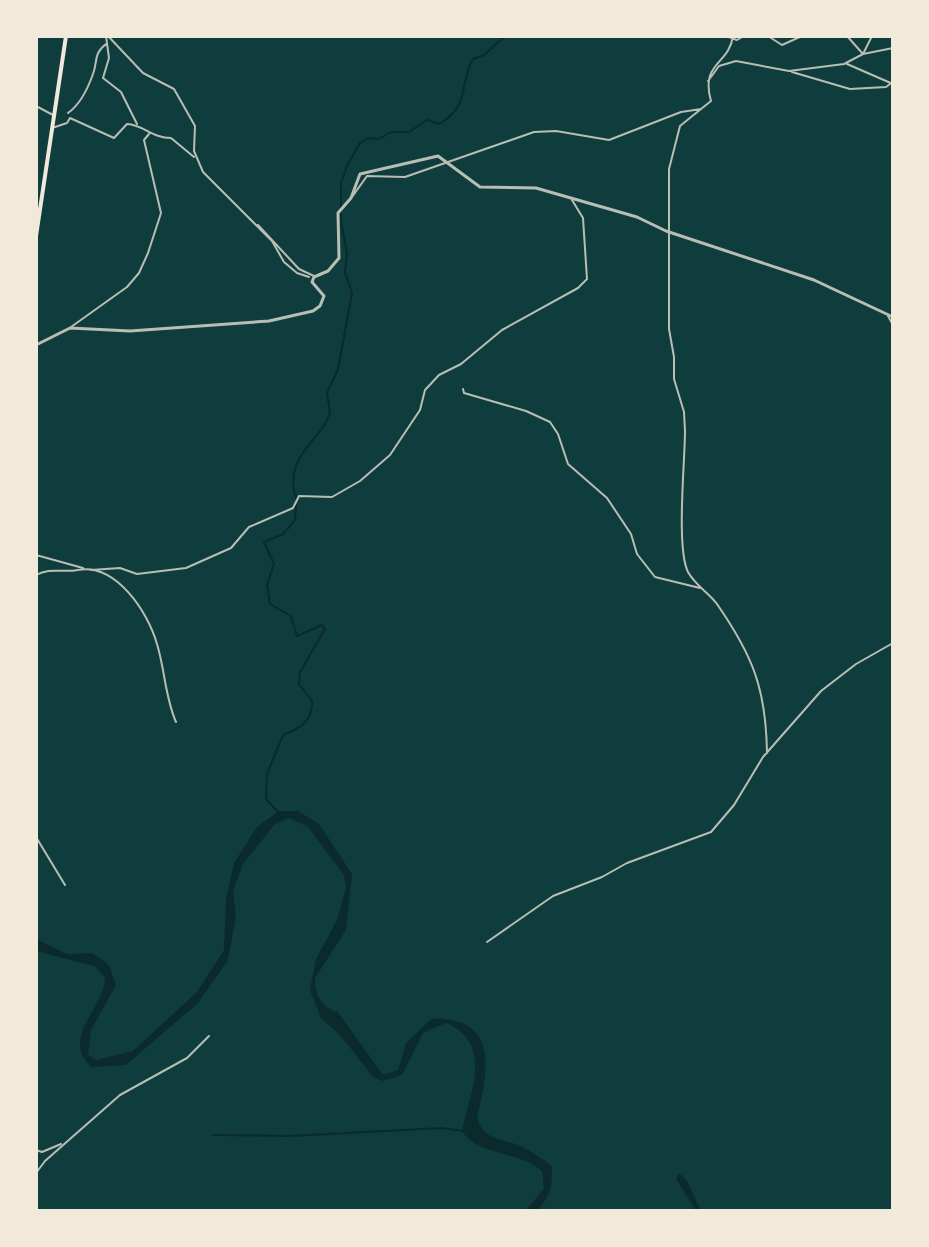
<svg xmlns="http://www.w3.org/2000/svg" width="929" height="1247" font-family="'Space Grotesk',sans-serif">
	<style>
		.water { fill: #0a2a2b }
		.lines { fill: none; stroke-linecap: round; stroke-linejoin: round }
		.stream { stroke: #0a2a2b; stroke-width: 2 }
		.minor { stroke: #b8beb3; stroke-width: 2 }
		.tertiary { stroke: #b8beb3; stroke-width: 3 }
		.primary { stroke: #f1e9da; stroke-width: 4 }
	</style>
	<rect width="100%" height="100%" fill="#0f3d3e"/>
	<path class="water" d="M279,811H298L319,824L352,874L346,930L315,978C315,996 322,1008 338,1012L383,1075L398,1070L406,1043L430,1020C439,1017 446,1019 455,1021C500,1031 484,1086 477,1118C484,1140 501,1139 519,1145C523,1146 551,1164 552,1167C552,1188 551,1195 537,1211H525L544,1189L542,1171C520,1151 478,1156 462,1131C469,1096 495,1043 446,1023L423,1033L402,1075L383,1081L373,1077L340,1035L321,1018L310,990L316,959L337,920L346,888L344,875L308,827L289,818L274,825L243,864L233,891L236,915L228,960L198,1003L126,1065L92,1067C58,1039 106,1007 105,977L94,966L36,951V939L67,954L92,953L109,965L116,985L91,1030L88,1055L96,1060L133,1051L197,992L224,950L226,900L234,863L257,827Z
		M679,1173L687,1181L701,1211H696L676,1179Z"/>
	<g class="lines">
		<path class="stream" d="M296,498C282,456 323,440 330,412L327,393L338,369L352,293L345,272L347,254L341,221V183L347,166L360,143L368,138L379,139L391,132H409L427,120L439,124C472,104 458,85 473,59L484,55L505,36
			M279,813L266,799L267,774L283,735C299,729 313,721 312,701L299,684L300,672L325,629L322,625L297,636L291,616L270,604L267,585L274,564L264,542L283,534L295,520L296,505
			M213,1135L290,1136L442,1128L463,1131"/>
		<path class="minor" d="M106,36L109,58L103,78L121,92L137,124
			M108,36L143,73L174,89L195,126L194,151L203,172L272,241L284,262L297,273L309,277
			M726,36L737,40L744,36
			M768,36L782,45L802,36
			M847,36L863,54L872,36
			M847,64L893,84
			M792,72L850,89L886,87L890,84
			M708,81L719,66L736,61L789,71L844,64L863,54L893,48
			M36,106L53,115
			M701,109L680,126L669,169V329L674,357V379L684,412L685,431C685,461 676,548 688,572C695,585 709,593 717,604C753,656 766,689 767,753
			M68,113C81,104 88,88 93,74C98,61 93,54 106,44
			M52,128L67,123L70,118L114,138L127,124C144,125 152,138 171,138L194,157
			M352,197L367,176L405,177L534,132L556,131L609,140L681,112L701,109L711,101C700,62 729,65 733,36
			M258,225L299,269L314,276
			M888,316L893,325
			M71,327L127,287L139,273L148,253L161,213L144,140L149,134
			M463,389L464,393L526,411L550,422L558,434L568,464L607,498L631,534L637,554L655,577L700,588
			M36,555L83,568
			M91,570L120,568L137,574L186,568L231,548L249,527L293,508L299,496L332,497L360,481L390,455L420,410L425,390L439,375L461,364L502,330L578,288L587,279L583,218L572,200
			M36,575C50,567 63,573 78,570C116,563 148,612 157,644C165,670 165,697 176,722
			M36,837L65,885
			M487,942L553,896L602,877L627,863L711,832L734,805L763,757L821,691L856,664L893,643
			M36,1150L42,1152L61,1144
			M36,1173L45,1161L120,1095L187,1058L209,1036"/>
		<path class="tertiary" d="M36,345L70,328L130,331L269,321L313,311L320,306L324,296L312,282L314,277L328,271L339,258L338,213L351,198L360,174L438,156L480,187L536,188L637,217L666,231L814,280L893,317"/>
		<path class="primary" d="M36,236L66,36"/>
	</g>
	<rect width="929" height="1247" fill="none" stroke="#f1e9da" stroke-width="76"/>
</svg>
